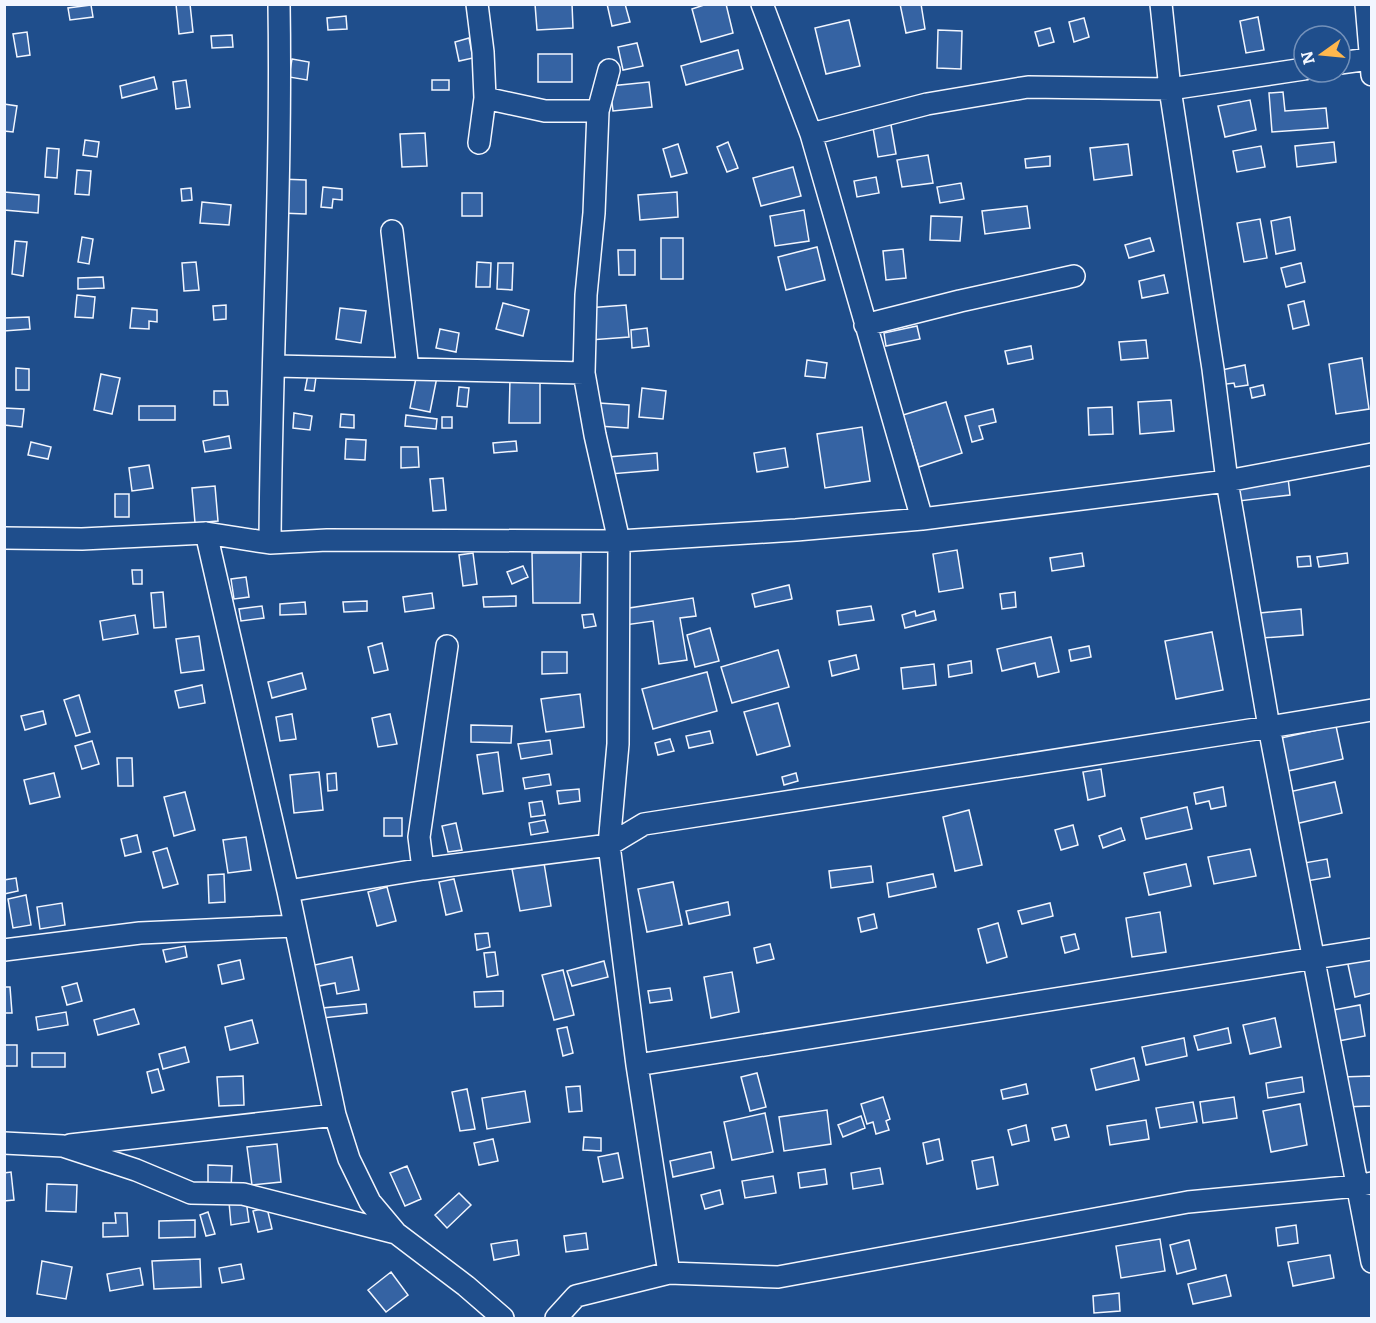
<svg xmlns="http://www.w3.org/2000/svg" width="1376" height="1323" font-family="Literata,serif">
	<style>
		.building { fill: #3563a3; stroke: #f2f6ff; stroke-width: 1.5 }
		.lines { fill: none; stroke-linecap: round; stroke-linejoin: round }
		.street-casing { stroke: #f2f6ff; stroke-width: 24 }
		.street { stroke: #1f4e8c; stroke-width: 21 }
	</style>
	<rect width="100%" height="100%" fill="#1f4e8c"/>
	<path class="building" d="M176,4H190L193,32L179,34Z
		M535,4H572L573,28L537,30Z
		M607,4H625L630,22L612,26Z
		M707,4H726L733,33L701,42L692,9Z
		M900,4H921L925,29L906,33Z
		M91,5L93,17L70,20L68,8Z
		M346,16L347,29L328,30L327,18Z
		M1258,17L1264,50L1246,53L1240,21Z
		M1084,18L1089,37L1074,42L1069,22Z
		M849,20L860,66L826,74L815,28Z
		M1050,28L1054,42L1039,46L1035,32Z
		M938,30L962,31L961,69L937,68Z
		M27,32L30,55L17,57L13,34Z
		M232,35L233,47L212,48L211,36Z
		M469,38L473,58L459,61L455,42Z
		M637,43L643,66L623,70L618,47Z
		M738,50L743,69L686,85L681,66Z
		M538,54H572V82H538Z
		M292,59L309,62L307,80L289,77Z
		M154,77L157,89L122,98L120,86Z
		M186,80L190,107L176,109L173,82Z
		M432,80H449V90H432Z
		M649,82L652,107L613,111L610,86Z
		M1283,92L1285,111L1326,108L1328,128L1272,132L1269,93Z
		M1250,100L1256,130L1225,137L1218,106Z
		M4,104L17,106L13,132L4,131Z
		M890,119L896,154L878,157L872,122Z
		M425,133L427,166L402,167L400,134Z
		M85,140L99,142L97,157L83,155Z
		M728,142L738,168L727,172L717,147Z
		M1334,142L1336,162L1297,167L1295,146Z
		M678,144L687,173L671,177L663,149Z
		M1128,144L1132,175L1094,180L1090,148Z
		M1261,146L1265,167L1237,172L1233,151Z
		M47,148L59,149L57,178L45,177Z
		M928,155L933,183L902,187L897,160Z
		M1050,156V166L1026,168L1025,159Z
		M793,167L801,196L761,206L753,178Z
		M77,170L91,171L89,195L75,194Z
		M876,177L879,193L857,197L854,181Z
		M280,179L306,180V214L280,213Z
		M961,183L964,199L940,203L937,187Z
		M323,187L342,189V200L333,199L332,208L321,207Z
		M191,188L192,200L182,201L181,189Z
		M4,192L39,195L38,213L4,210Z
		M677,192L678,217L640,220L638,195Z
		M462,193H482V216H462Z
		M202,202L231,205L229,225L200,223Z
		M1027,206L1030,228L985,234L982,211Z
		M804,210L809,241L775,246L770,216Z
		M931,216L962,217L960,241L930,240Z
		M1290,217L1295,250L1276,254L1271,221Z
		M1260,219L1267,258L1244,262L1237,223Z
		M82,237L93,239L89,264L78,262Z
		M661,238H683V279H661Z
		M1150,238L1154,251L1129,258L1125,245Z
		M15,241L27,242L23,276L12,274Z
		M817,247L825,280L786,290L778,257Z
		M903,249L906,278L886,280L883,251Z
		M618,250H635V275H619Z
		M196,262L199,290L184,291L182,263Z
		M477,262L491,263L490,287H476Z
		M498,263H513L512,290L497,289Z
		M1301,263L1305,282L1286,287L1281,268Z
		M1164,275L1168,293L1142,298L1139,281Z
		M103,277L104,288L78,289V278Z
		M77,295L95,297L93,318L75,317Z
		M1304,301L1309,325L1293,329L1288,305Z
		M503,303L529,310L523,336L496,329Z
		M226,305V319L214,320L213,306Z
		M626,305L629,337L590,340L587,308Z
		M132,308L157,310V322L149,321V329L130,328Z
		M340,308L366,311L361,343L336,339Z
		M29,317L30,329L4,331V318Z
		M917,326L920,339L886,346L884,333Z
		M647,328L649,346L632,348L631,330Z
		M440,329L459,333L456,352L436,348Z
		M1146,340L1148,358L1121,360L1119,342Z
		M1031,346L1033,359L1008,364L1005,351Z
		M1362,358L1369,409L1336,414L1329,364Z
		M807,360L827,363L825,378L805,376Z
		M1245,365L1248,385L1235,387L1234,383L1219,385L1217,371Z
		M16,368L29,369V390H16Z
		M309,369L317,370L314,391L305,390Z
		M417,373L437,377L430,412L410,408Z
		M101,374L120,378L112,414L94,410Z
		M510,378L540,379V423H509Z
		M1263,385L1265,395L1252,398L1250,388Z
		M459,387L469,388L467,407L457,406Z
		M642,388L666,391L663,419L639,417Z
		M214,391H227L228,405H214Z
		M1171,400L1174,431L1140,434L1138,402Z
		M946,402L962,453L919,467L903,415Z
		M599,403L629,405L628,428L598,426Z
		M139,406H175V420H139Z
		M1112,407L1113,434L1089,435L1088,408Z
		M4,408L24,409L22,427L4,425Z
		M993,409L996,422L979,426L983,439L972,442L965,416Z
		M294,413L312,416L310,430L293,428Z
		M341,414L354,415V428L340,427Z
		M406,415L437,419L436,429L405,426Z
		M442,417H452V428H442Z
		M862,427L870,481L825,488L817,434Z
		M229,436L231,448L205,452L203,441Z
		M346,439L366,440L365,460L345,459Z
		M516,441L517,451L494,453L493,443Z
		M31,442L51,447L48,459L28,455Z
		M401,447H418L419,467L401,468Z
		M785,448L788,467L757,472L754,453Z
		M657,453L658,470L610,474L608,457Z
		M149,465L153,488L132,491L129,468Z
		M443,478L446,510L433,511L430,479Z
		M1288,478L1290,495L1239,501L1237,484Z
		M215,486L218,521L195,523L192,488Z
		M115,494H129V517H115Z
		M957,550L963,588L939,592L933,554Z
		M473,553L477,584L463,586L459,555Z
		M532,553H581L580,603H533Z
		M1082,553L1084,566L1052,571L1050,558Z
		M1347,553L1348,563L1319,567L1317,557Z
		M1310,556L1311,566L1298,567L1297,557Z
		M523,566L528,577L512,584L507,572Z
		M132,570H142V584H133Z
		M246,577L249,597L234,599L231,579Z
		M789,585L792,599L755,607L752,594Z
		M163,592L166,627L154,628L151,593Z
		M1015,592L1016,607L1002,609L1000,594Z
		M432,593L434,608L405,612L403,597Z
		M516,596V606L484,607L483,597Z
		M693,598L696,616L680,618L687,660L659,664L653,621L625,625L623,609Z
		M367,601V611L344,612L343,602Z
		M305,602L306,614L280,615V604Z
		M262,606L264,618L241,621L239,609Z
		M871,606L874,620L839,625L837,611Z
		M1301,609L1303,635L1262,638L1260,613Z
		M915,611L916,616L934,611L936,620L905,628L902,615Z
		M593,614L596,626L584,628L582,615Z
		M135,615L138,634L103,640L100,621Z
		M710,628L719,661L695,667L687,635Z
		M1212,632L1223,690L1176,699L1165,641Z
		M199,636L204,670L181,673L176,639Z
		M1051,637L1059,672L1038,677L1035,663L1002,671L997,649Z
		M382,643L388,670L374,673L368,647Z
		M1089,646L1091,657L1071,661L1069,650Z
		M778,650L789,687L732,703L721,667Z
		M542,652H567V673L542,674Z
		M856,655L859,669L832,676L829,661Z
		M971,661L972,673L949,677L948,665Z
		M934,664L936,685L903,689L901,668Z
		M707,672L717,711L653,729L642,689Z
		M302,673L306,689L272,698L268,682Z
		M202,685L205,703L179,708L175,691Z
		M580,694L584,727L546,732L541,699Z
		M79,695L90,732L76,736L64,700Z
		M778,703L790,746L757,755L744,712Z
		M43,711L46,724L25,730L21,716Z
		M292,714L296,739L280,741L276,717Z
		M390,714L397,744L378,747L372,718Z
		M471,725L512,726L511,743L471,742Z
		M1336,726L1343,759L1288,771L1281,738Z
		M710,731L713,743L689,748L686,736Z
		M670,739L674,751L658,755L655,743Z
		M550,740L552,754L521,759L518,744Z
		M92,741L99,764L82,769L75,746Z
		M498,752L503,791L483,794L477,755Z
		M117,758H132L133,786H118Z
		M1101,769L1105,796L1088,800L1083,772Z
		M319,772L323,810L294,813L290,775Z
		M54,773L60,797L30,804L24,780Z
		M336,773L337,790L328,791L327,774Z
		M796,773L798,781L784,785L782,777Z
		M549,774L551,785L525,789L523,778Z
		M1335,782L1342,813L1291,825L1284,793Z
		M1223,787L1226,806L1211,809L1209,801L1196,804L1194,793Z
		M579,789L580,801L559,804L557,791Z
		M185,792L195,830L174,836L164,797Z
		M542,801L545,815L531,817L529,803Z
		M1187,807L1192,829L1146,839L1141,818Z
		M969,810L982,865L955,871L943,817Z
		M384,818H402V836H384Z
		M545,820L548,832L531,835L529,823Z
		M456,823L462,850L448,852L442,826Z
		M1073,825L1078,845L1061,850L1055,830Z
		M1121,828L1125,840L1103,848L1099,836Z
		M137,835L141,852L125,856L121,839Z
		M246,837L251,870L228,873L223,840Z
		M167,848L178,884L163,888L153,852Z
		M1250,849L1256,876L1214,884L1208,857Z
		M1327,859L1330,877L1307,881L1304,863Z
		M544,863L551,906L520,911L512,869Z
		M1186,864L1191,886L1149,895L1144,873Z
		M871,866L873,882L831,888L829,871Z
		M224,874L225,902L209,903L208,875Z
		M933,874L936,887L889,897L887,883Z
		M16,878L18,891L4,894V880Z
		M454,879L462,911L446,915L439,882Z
		M673,882L682,925L647,932L638,889Z
		M387,887L396,921L377,926L368,892Z
		M26,895L31,925L13,928L8,899Z
		M728,902L730,915L689,924L686,911Z
		M62,903L65,925L40,929L37,907Z
		M1050,903L1053,916L1022,924L1018,911Z
		M1160,912L1166,952L1132,957L1126,918Z
		M874,914L877,928L861,932L858,918Z
		M998,923L1007,957L987,963L978,929Z
		M488,933L490,947L477,950L475,934Z
		M1075,934L1079,949L1065,953L1061,937Z
		M770,944L774,959L757,963L754,948Z
		M185,946L187,957L166,962L163,950Z
		M495,952L498,975L487,977L484,953Z
		M1372,954V993L1355,997L1347,960Z
		M352,957L359,990L337,994L335,983L314,987L310,966Z
		M240,960L244,979L222,984L218,965Z
		M604,961L608,977L572,986L567,971Z
		M563,970L574,1015L554,1020L542,975Z
		M732,972L739,1012L711,1018L704,977Z
		M77,983L82,1001L67,1005L62,987Z
		M4,987H10L12,1013H4Z
		M670,988L672,1000L650,1003L648,991Z
		M503,991V1006L475,1007L474,992Z
		M366,1004L367,1013L323,1018L322,1008Z
		M1360,1005L1365,1036L1333,1042L1328,1011Z
		M134,1009L139,1024L98,1035L94,1020Z
		M66,1012L68,1025L38,1030L36,1017Z
		M1275,1018L1281,1047L1250,1054L1243,1025Z
		M252,1020L258,1043L230,1050L225,1027Z
		M567,1027L573,1053L563,1056L557,1029Z
		M1228,1028L1231,1043L1198,1050L1194,1036Z
		M1184,1038L1187,1056L1146,1065L1142,1047Z
		M4,1045H17V1066H4Z
		M185,1047L189,1062L163,1069L159,1054Z
		M32,1053H65V1067H32Z
		M1134,1058L1139,1080L1096,1090L1091,1069Z
		M158,1069L164,1090L152,1093L147,1072Z
		M757,1073L766,1107L750,1111L741,1077Z
		M243,1076L244,1105L219,1106L217,1077Z
		M1372,1076V1106L1342,1107L1341,1077Z
		M1302,1077L1304,1092L1268,1098L1266,1083Z
		M1026,1084L1028,1094L1003,1099L1001,1090Z
		M580,1086L582,1111L569,1112L566,1087Z
		M467,1089L475,1129L460,1131L452,1092Z
		M525,1091L530,1122L487,1129L482,1098Z
		M883,1097L890,1119L886,1121L889,1130L876,1134L873,1122L867,1124L861,1104Z
		M1234,1097L1237,1118L1203,1123L1200,1102Z
		M1193,1102L1197,1122L1160,1128L1156,1108Z
		M1300,1104L1307,1145L1271,1152L1263,1111Z
		M827,1110L831,1144L784,1151L779,1117Z
		M765,1113L773,1152L732,1160L724,1122Z
		M861,1116L865,1128L843,1137L838,1125Z
		M1146,1120L1149,1139L1110,1145L1107,1126Z
		M1026,1125L1029,1141L1012,1145L1008,1130Z
		M1066,1125L1069,1137L1055,1140L1052,1128Z
		M584,1137L601,1138V1151L583,1150Z
		M493,1139L498,1161L479,1165L474,1143Z
		M939,1139L943,1160L927,1164L923,1143Z
		M277,1144L281,1182L252,1185L247,1147Z
		M711,1152L714,1168L673,1177L670,1161Z
		M618,1153L623,1178L603,1182L598,1157Z
		M993,1157L998,1185L977,1189L972,1161Z
		M208,1165L232,1166L231,1190L208,1188Z
		M407,1166L421,1199L405,1206L390,1173Z
		M880,1168L883,1184L853,1189L851,1173Z
		M825,1169L827,1184L800,1188L798,1173Z
		M11,1172L14,1200L4,1201V1173Z
		M773,1176L776,1193L745,1198L742,1181Z
		M47,1184L77,1185L76,1212L46,1211Z
		M720,1190L723,1204L705,1209L701,1195Z
		M459,1193L471,1205L447,1228L435,1215Z
		M246,1200L249,1222L231,1225L229,1202Z
		M267,1208L272,1229L258,1232L253,1211Z
		M208,1212L215,1234L206,1236L200,1215Z
		M115,1213H127L128,1236L103,1237V1223H116Z
		M195,1220V1237L159,1238V1221Z
		M1296,1225L1298,1243L1278,1246L1276,1228Z
		M586,1233L588,1249L566,1252L564,1236Z
		M1160,1239L1165,1271L1121,1278L1116,1246Z
		M517,1240L519,1255L494,1260L491,1244Z
		M1189,1240L1196,1269L1177,1274L1170,1245Z
		M1330,1255L1334,1278L1293,1286L1288,1262Z
		M200,1259L201,1287L154,1289L152,1261Z
		M42,1261L72,1267L66,1299L37,1294Z
		M241,1264L244,1279L222,1283L219,1268Z
		M140,1268L143,1285L110,1291L107,1274Z
		M391,1272L408,1295L386,1312L368,1290Z
		M1226,1275L1231,1296L1193,1304L1188,1284Z
		M1119,1293L1120,1311L1094,1313L1093,1296Z"/>
	<g class="lines">
		<g class="street-casing">
			<path id="street" d="M477,4L483,52L485,98L479,143
				M762,4L811,134L922,519
				M1161,4L1170,89L1213,369L1227,481L1269,727L1372,1262
				M1366,4L1372,75
				M1340,63L1369,59
				M609,70L598,111L594,213L586,295L584,373L595,435L619,541L618,744L609,845L637,1065L669,1273
				M485,98L545,111H598
				M811,134L927,104L1028,87L1170,89L1304,69
				M392,231L408,369
				M865,325L960,301L1074,276
				M275,366L584,373
				M206,533L288,891L335,1115L349,1159L370,1202L396,1233L466,1286L503,1318
				M4,538L82,539L206,533L270,543L327,540L619,541L796,530L922,519L1227,481L1372,454
				M270,543C271,364 282,184 279,4
				M423,869L419,837L447,646
				M288,891L423,869L609,845L644,824L1269,727L1372,710
				M4,950L140,933L295,926
				M637,1065L1372,949
				M4,1143L63,1146L136,1170L191,1193L243,1194L396,1233
				M70,1145L335,1115
				M556,1318L576,1296L669,1273L778,1277L1188,1202L1357,1186L1372,1183"/>
		</g>
		<use href="#street" class="street"/>
	</g>
	<rect width="1376" height="1323" fill="none" stroke="#f2f6ff" stroke-width="12"/>
	<g transform="translate(1322 54) rotate(255)"><circle r="28" fill="#1f4e8c" stroke="#7391ba" stroke-width="1.5"/>
	<path d="M0-4.5L10 22L0 15L-10 22Z" fill="#ffb74d"/>
	<text y="-9" font-size="16" font-weight="bold" text-anchor="middle" fill="#f2f6ff">N</text>
	</g>
</svg>
